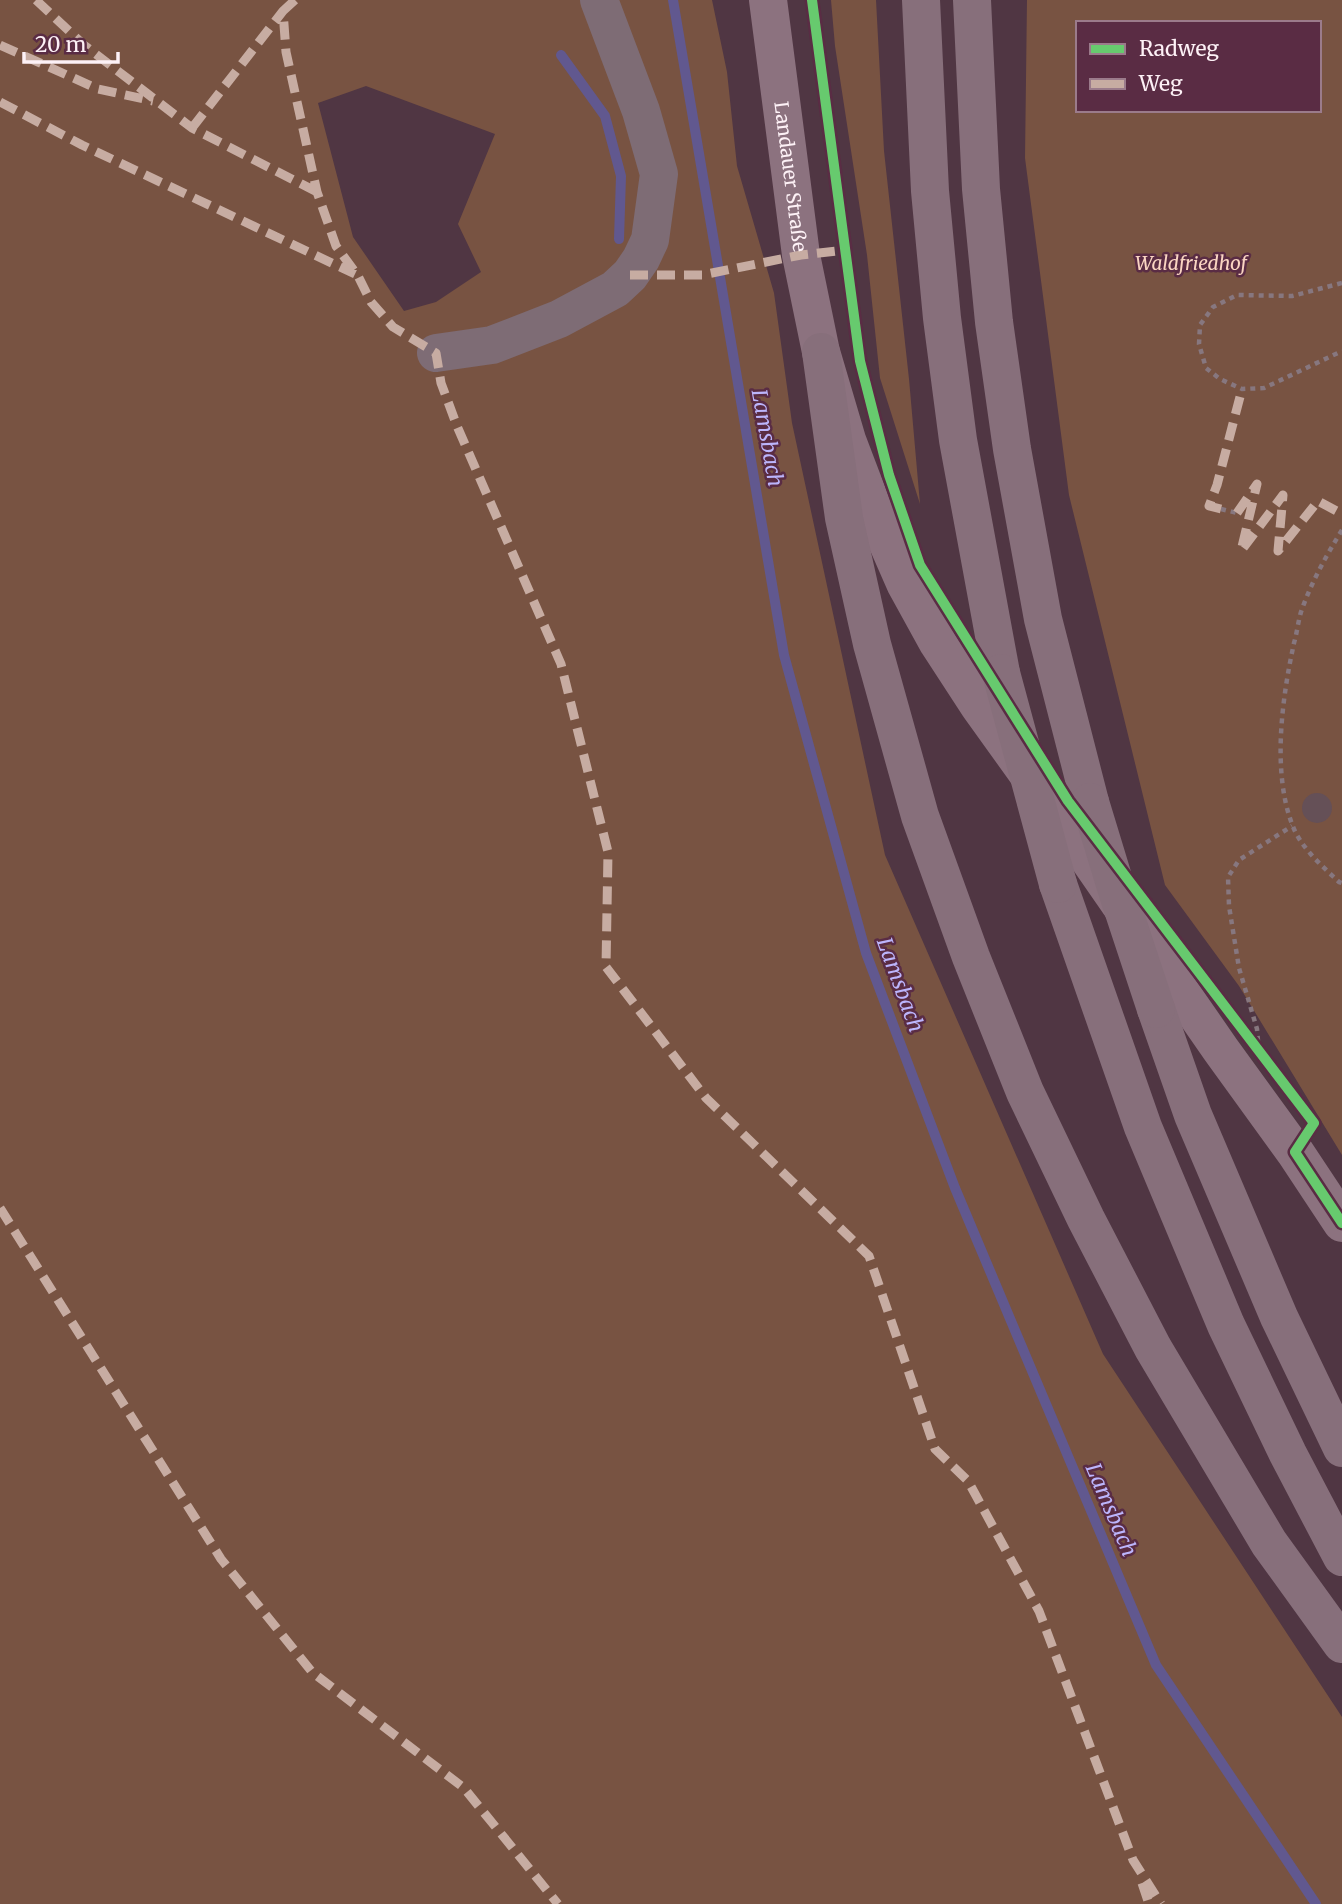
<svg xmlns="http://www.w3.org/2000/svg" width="1342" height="1904" font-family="Merriweather,serif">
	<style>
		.green { fill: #785342; fill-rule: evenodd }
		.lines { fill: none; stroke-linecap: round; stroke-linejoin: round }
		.stream { stroke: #61588f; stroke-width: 10 }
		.building { fill: #655057 }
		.path { stroke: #87777f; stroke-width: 4.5; stroke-dasharray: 5 5; stroke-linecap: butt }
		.minor { stroke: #7e6c75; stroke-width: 38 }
		.major { stroke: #8c727f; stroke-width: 38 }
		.highway { stroke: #876f7b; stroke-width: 38 }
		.highway-bridge { stroke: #876f7b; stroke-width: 38 }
		.quiet { stroke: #c7aca2; stroke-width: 9; stroke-dasharray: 18 9; stroke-linecap: butt }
		.cycleway-casing { stroke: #5a2c44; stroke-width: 15 }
		.cycleway { stroke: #67ca6e; stroke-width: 10 }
		.labels { text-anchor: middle; stroke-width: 5; stroke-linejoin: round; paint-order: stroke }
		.street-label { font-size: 19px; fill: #fdf1f6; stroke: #5a2c44 }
		.park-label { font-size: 19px; font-style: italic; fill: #fad5c2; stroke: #5a2c44 }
		.water-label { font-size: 21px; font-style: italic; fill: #bcb5fc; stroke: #5a2c44 }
	</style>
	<rect width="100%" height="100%" fill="#503643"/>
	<path class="green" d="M0,0H712L727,72L737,166L774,293L792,423L885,855L1103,1354L1342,1717V1904H0ZM366,86L495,134L458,224L481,272L436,302L404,311L353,237L318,103Z
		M831,0H876L884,151L909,379L920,504L880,378L867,255L835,46Z
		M1027,0H1342V1155L1239,986L1165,885L1069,495L1025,158ZM1078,23H1319V110H1078Z"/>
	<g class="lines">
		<path class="stream" d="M673,0L784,655L866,953L955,1188L1156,1665L1316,1904
			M561,55L605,116L621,176L619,239"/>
	</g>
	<path class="building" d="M1302 808a15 15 0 1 1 30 0a15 15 0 1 1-30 0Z"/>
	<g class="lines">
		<path class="path" d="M1342,283L1292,296L1237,295L1213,307L1200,325L1199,344L1206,368L1220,379L1242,389L1264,388L1342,351
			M1221,509L1237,513
			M1342,530C1326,556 1311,583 1301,612C1298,622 1297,633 1294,643C1282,698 1272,771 1292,824C1300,847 1322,866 1339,882L1342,883
			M1258,1041L1257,1029L1239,968L1229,906L1228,877L1239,860L1292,826"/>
		<path class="minor" d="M436,353L492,345L559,319L615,289L630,275L641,259L650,240L659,174L641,111L599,0"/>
		<path class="major" id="s1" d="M768,0L801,255L821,352L847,440L877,519L905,583L938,643L979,706L1074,838L1221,1050L1295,1152L1342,1223"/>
		<path class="highway" d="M921,0L930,191L942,318L958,440L1001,673
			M972,0L981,189L994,322L1012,449L1043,619L1090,802
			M821,352L844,518L872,644L920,816L971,957L1025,1092L1086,1219L1153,1348L1269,1543L1342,1644
			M1058,884L1143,1127L1226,1325L1288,1454L1342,1557
			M1156,1009L1193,1115L1279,1317L1342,1448"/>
		<path class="highway-bridge" d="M1001,673L1058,884
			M1090,802L1118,894L1156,1009"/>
		<path class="quiet" d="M36,0L84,45L192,128L317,192
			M295,0L283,11L286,52L317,192L336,246L358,276L371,302L393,327L436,353L441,383L457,426L561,664L608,852L606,967L706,1098L869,1256L935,1449L968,1481L1039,1611L1133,1860L1161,1904
			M0,45L98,89L153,101
			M0,102L82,145L355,274
			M192,128L283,11
			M630,275H702L801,255L845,250
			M1221,509L1209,506L1217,485L1242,389
			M1237,513L1257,484L1241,551L1283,495L1278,551L1318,501L1342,514
			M0,1208L221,1559L312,1672L464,1788L558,1904
			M1142,1883L1149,1904"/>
		<g class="cycleway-casing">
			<path id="cycleway" d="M812,0L860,361L889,475L920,565L1068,801L1314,1123L1295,1152L1342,1223"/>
		</g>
		<use href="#cycleway" class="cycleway"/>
	</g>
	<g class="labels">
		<g class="street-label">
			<text dy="7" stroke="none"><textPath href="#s1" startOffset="178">Landauer Straße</textPath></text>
		</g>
		<g class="park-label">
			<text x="1191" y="270">Waldfriedhof</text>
		</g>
		<g class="water-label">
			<text transform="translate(767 438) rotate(80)" y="7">Lamsbach</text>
			<text transform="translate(900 985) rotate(70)" y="7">Lamsbach</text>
			<text transform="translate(1111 1510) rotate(67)" y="7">Lamsbach</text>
		</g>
	</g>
	<rect x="1076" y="21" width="245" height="91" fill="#5a2c44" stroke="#9b7b8b" stroke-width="2"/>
	<rect x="1090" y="44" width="35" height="10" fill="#67ca6e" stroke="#9b7b8b" stroke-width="2"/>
	<text x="1139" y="56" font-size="21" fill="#fdf1f6">Radweg</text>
	<rect x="1090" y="79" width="35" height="10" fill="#c7aca2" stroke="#9b7b8b" stroke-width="2"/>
	<text x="1139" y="91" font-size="21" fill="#fdf1f6">Weg</text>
	<path d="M24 52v10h94v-10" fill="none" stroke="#fdf1f6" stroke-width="3.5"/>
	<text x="35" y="52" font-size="21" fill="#fdf1f6" stroke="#5a2c44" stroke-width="5" paint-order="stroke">20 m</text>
</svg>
